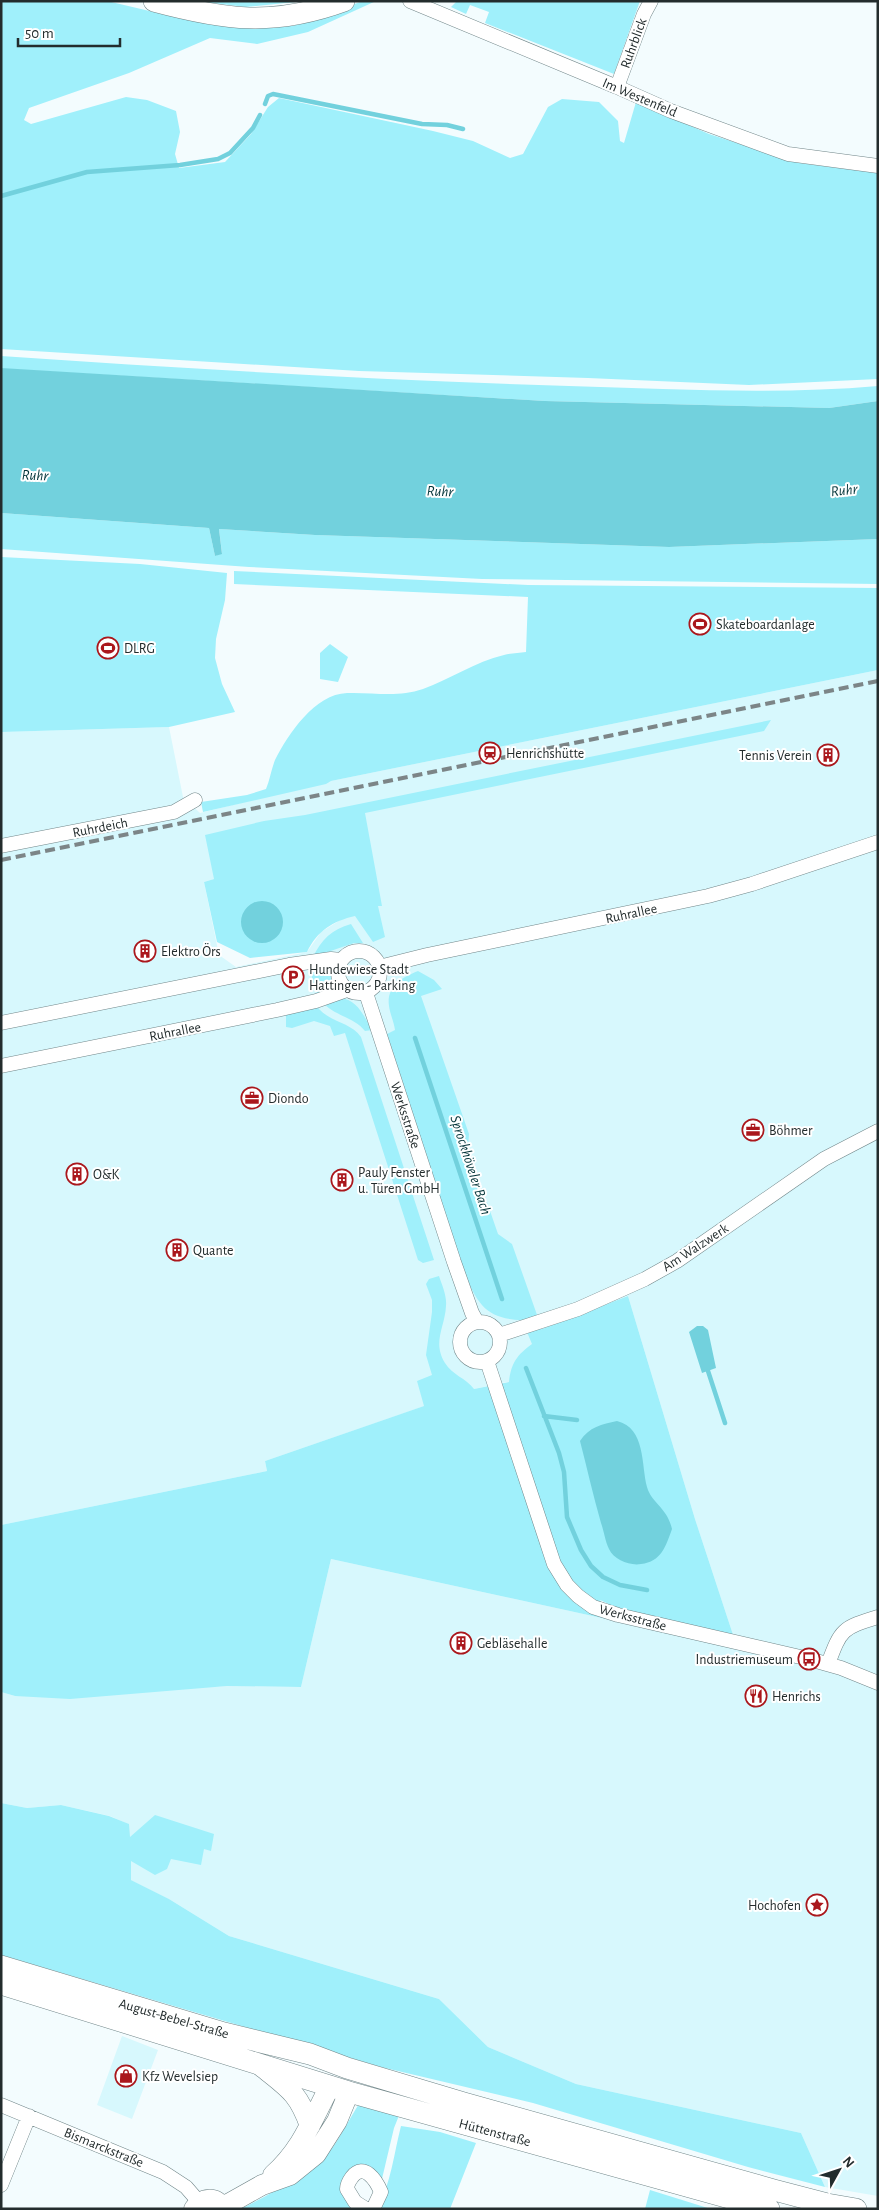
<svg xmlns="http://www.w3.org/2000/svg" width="879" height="2210" font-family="'Alegreya Sans',sans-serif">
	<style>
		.built { fill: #d7f8fd; fill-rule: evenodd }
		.green { fill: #a0f0fb }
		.water { fill: #72d1dd }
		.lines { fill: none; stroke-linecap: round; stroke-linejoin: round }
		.stream { stroke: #72d1dd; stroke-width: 4.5 }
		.street-casing { stroke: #718689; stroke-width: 15 }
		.secondary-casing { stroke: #718689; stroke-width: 21 }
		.primary-casing { stroke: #718689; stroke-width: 22 }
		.street { stroke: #fff; stroke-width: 14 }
		.secondary { stroke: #fff; stroke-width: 20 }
		.primary { stroke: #fff; stroke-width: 21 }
		.rail { stroke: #7c8587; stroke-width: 4; stroke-dasharray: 10 5; stroke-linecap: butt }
		.labels { text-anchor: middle; stroke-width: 4; stroke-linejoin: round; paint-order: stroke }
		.street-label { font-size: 14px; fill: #232c2d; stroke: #fff }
		.poi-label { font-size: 14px; fill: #232c2d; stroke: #fff; text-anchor: start }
		.water-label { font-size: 15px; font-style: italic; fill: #033439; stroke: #fff }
	</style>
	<rect width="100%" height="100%" fill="#f3fcfe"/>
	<path class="built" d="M878,670V2196L825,2187L801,2133L576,2084L488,2047L439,1999L229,1936L169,1899L131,1880L128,1824L110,1816L61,1805L27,1808L1,1803V1692L15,1696L227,1686L301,1687L331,1559L611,1620L738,1650L695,1519L628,1296L542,1330L514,1382H507L474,1389L265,1461L267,1471L1,1525V727L2,732L169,727L183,797L200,813L331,781ZM214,879L342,919L321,932L307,952L236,967L219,955L204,882Z
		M122,2036L158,2050L132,2119L97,2105Z"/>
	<path class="green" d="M1,1H107L192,21L253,27L293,26L363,1H376L308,32L257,44L210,38L129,73L29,108L24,120L31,124L126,97L147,100L176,111L180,132L175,154L179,168L225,162L251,134L268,107L279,98L433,131L473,141L510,158L523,154L548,107L562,99L599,102L618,121L620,141L624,143L636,102L709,134L799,163L878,173V379L749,385L588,378L359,371L1,349Z
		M195,1H305L246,7Z
		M457,1H640L614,74L485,23L489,12L470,5L466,14L451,7Z
		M1,356C191,369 380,380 569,386C672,389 775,395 878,386V401L829,408L545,401L5,369L1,368Z
		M1,513L209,528L215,556L222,553L219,529L315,535L669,547L878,539V584L482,579L249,567L1,549Z
		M1,557L140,564L227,573L225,600L216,639L215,658L222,684L235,712L169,727L2,732Z
		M234,571L528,585L878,588V670L331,781L326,784L203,812L201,802L247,795L266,789C270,780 271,770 275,760C288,734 315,694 347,693C373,692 397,698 423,689C450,679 475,662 504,655C511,653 519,653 526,652L528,597L234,584Z
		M330,644L348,657L338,682L320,679V653Z
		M771,720L764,731L365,813L382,906H378L385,937L373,942L355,916C333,921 317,931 307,952L250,958L217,942L204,882L214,879L205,835L264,821L305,815Z
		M351,924L363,943H354L313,957C321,940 332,929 351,924Z
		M332,965L331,977L336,989L318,996L312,981V966Z
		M418,971L434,980L442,989L421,996L469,1134L468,1147L498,1234L512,1244L542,1329L628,1296L695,1519L738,1650L640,1627L615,1607L600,1600L611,1620L331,1559L301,1687L227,1686L70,1699L15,1696L1,1692V1525L267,1471L265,1461L424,1406L417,1381L432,1375L426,1355L432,1312V1300L426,1284L429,1279L439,1276C442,1285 447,1296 446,1306C445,1327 432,1342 445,1363C452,1375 466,1378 474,1389L509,1382C511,1363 517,1355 532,1344L522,1320C487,1319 478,1305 465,1274L387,1034L395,1030C394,1022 390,1014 389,1006C386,986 403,977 418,971Z
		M340,998C357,999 364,1016 372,1030L365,1031C354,1017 335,1016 323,1003Z
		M316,1005C328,1023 350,1021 361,1037L434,1260L423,1263L418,1260L345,1033L334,1036L330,1026L314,1021L292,1028L286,1027V1013Z
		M1,1803L27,1808L61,1805L109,1816L129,1824L130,1837L155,1815L214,1834L211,1851L204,1849L201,1865L171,1859L167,1869L155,1875L131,1861V1880L169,1899L229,1936L439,1999L488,2047L576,2084L801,2133L825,2187L748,2167L533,2103L381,2067L1,1955Z
		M359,2104L400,2113L394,2128L381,2183L352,2171L355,2209H240C263,2199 319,2167 333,2147C342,2134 350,2118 359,2104Z
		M401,2126L440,2132L476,2143L450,2209H377C391,2184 394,2153 401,2126Z
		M650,2190L711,2209H645Z"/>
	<path class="water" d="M1,368L545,401L829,408L878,401V539L669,547L315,535L219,529L222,554L215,556L209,528L1,513Z
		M241 922a21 21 0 1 1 42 0a21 21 0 1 1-42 0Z
		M697,1326H703L708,1330L716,1368L702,1373L689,1332Z
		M617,1421C646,1428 641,1465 647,1487C652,1504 667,1507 672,1529C666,1546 661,1562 641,1564C630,1566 614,1560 609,1549C605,1541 604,1531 601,1523C593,1495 587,1468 580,1441C589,1427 602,1424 617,1421Z"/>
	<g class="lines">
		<path class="stream" d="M265,104L268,96L273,94L422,124L447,125L463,129
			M1,196L87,172L180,165L218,159L230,153L253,128L260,115
			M415,1038L502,1299
			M526,1368L559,1453L564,1472L567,1517L581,1550L591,1566L603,1577L620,1585L647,1590
			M708,1371L725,1423
			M544,1416L577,1420"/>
		<g class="street-casing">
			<path id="street" d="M410,1L617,87L671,111L788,154L878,166
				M617,87L644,14L651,1
				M1,846L174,812L195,800
				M338 972a21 21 0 1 1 42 0a21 21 0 1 1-42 0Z
				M379,967L427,955L708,896L752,884L878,842
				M366,993L454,1262L472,1313L477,1322
				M1,1023L289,965L331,959L341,960
				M1,1066L277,1010L316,1001L347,990
				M460 1342a20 20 0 1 1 40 0a20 20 0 1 1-40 0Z
				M499,1335L578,1309L645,1279L677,1261L824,1159L878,1131
				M487,1361L554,1564L567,1585L578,1596L593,1607L618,1615L809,1659L841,1668L878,1683
				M828,1664C841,1629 842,1628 878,1617
				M1,2105L163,2172L186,2187L199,2202
				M1,2185L29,2116
				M366,2209L355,2202L347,2189C347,2184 349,2181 352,2177C364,2162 376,2180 381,2192L373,2209"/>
		</g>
		<g class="secondary-casing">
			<path id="secondary" d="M261,2066C288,2088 298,2092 310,2126
				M273,2175C302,2149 312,2120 330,2086
				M223,2207L262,2185L290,2175L316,2154L337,2121L349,2092
				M194,2209C202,2197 216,2196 223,2209"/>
		</g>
		<g class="primary-casing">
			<path id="primary" d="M154,1C225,20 273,27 344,1
				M1,1966L224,2033L310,2054L347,2068L464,2103L774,2190L827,2204L856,2209
				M1,1984L349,2092L769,2209"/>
		</g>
		<use href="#street" class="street"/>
		<use href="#secondary" class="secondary"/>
		<use href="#primary" class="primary"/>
		<path class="rail" d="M1,860L878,681"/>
	</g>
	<defs>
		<g id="stadium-ring" transform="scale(1.125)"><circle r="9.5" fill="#fff" stroke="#aa171c" stroke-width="1.5"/><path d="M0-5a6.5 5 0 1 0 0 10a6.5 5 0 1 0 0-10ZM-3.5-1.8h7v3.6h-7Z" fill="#aa171c"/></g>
		<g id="station-ring" transform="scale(1.125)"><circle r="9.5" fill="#fff" stroke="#aa171c" stroke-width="1.5"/><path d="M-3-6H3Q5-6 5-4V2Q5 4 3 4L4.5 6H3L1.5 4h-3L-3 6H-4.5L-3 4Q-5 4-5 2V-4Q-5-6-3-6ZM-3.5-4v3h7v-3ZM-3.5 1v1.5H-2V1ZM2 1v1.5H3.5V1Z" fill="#aa171c"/></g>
		<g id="building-ring" transform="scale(1.125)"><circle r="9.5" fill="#fff" stroke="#aa171c" stroke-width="1.5"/><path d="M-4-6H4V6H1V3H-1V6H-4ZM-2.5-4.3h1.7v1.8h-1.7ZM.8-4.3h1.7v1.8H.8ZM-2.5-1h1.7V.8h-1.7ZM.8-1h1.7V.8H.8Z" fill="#aa171c"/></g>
		<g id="parking-ring" transform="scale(1.125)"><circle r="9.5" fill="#fff" stroke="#aa171c" stroke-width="1.5"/><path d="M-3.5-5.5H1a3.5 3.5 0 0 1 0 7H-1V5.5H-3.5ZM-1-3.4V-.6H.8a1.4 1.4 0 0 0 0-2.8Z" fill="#aa171c"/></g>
		<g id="office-ring" transform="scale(1.125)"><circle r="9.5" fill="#fff" stroke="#aa171c" stroke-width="1.5"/><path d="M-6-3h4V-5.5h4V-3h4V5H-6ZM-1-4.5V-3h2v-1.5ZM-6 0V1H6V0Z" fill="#aa171c"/></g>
		<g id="bus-ring" transform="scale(1.125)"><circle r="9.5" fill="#fff" stroke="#aa171c" stroke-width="1.5"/><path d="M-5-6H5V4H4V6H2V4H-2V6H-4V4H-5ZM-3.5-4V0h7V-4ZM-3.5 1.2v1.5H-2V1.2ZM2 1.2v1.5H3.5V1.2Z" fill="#aa171c"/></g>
		<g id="restaurant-ring" transform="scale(1.125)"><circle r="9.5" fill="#fff" stroke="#aa171c" stroke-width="1.5"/><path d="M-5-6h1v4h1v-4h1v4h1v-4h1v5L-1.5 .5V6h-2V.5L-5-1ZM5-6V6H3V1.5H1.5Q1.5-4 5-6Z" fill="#aa171c"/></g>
		<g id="sight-ring" transform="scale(1.125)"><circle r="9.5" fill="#fff" stroke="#aa171c" stroke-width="1.5"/><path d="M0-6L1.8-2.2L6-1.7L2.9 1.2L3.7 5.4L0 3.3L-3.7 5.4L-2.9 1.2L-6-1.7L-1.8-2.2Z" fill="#aa171c"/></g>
		<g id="shop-ring" transform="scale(1.125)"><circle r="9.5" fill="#fff" stroke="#aa171c" stroke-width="1.5"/><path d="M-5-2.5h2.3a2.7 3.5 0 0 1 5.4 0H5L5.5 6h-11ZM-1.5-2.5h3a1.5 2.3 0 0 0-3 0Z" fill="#aa171c"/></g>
	</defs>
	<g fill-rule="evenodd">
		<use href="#stadium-ring" x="700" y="624"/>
		<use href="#stadium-ring" x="108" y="648"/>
		<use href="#station-ring" x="490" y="753"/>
		<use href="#building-ring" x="828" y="755"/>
		<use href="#building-ring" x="145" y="951"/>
		<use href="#parking-ring" x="293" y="977"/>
		<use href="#office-ring" x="252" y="1098"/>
		<use href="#office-ring" x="753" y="1130"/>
		<use href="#building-ring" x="77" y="1174"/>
		<use href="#building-ring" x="342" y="1180"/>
		<use href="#building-ring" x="177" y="1250"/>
		<use href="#building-ring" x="461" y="1643"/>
		<use href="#bus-ring" x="809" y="1659"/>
		<use href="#restaurant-ring" x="756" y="1696"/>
		<use href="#sight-ring" x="817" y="1905"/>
		<use href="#shop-ring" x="126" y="2076"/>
	</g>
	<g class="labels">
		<g class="street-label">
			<text transform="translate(633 43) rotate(-70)" y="5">Ruhrblick</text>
			<text transform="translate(640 97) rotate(23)" y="5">Im Westenfeld</text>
			<text transform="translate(100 827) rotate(-11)" y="5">Ruhrdeich</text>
			<text transform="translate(631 913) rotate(-12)" y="5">Ruhrallee</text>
			<text transform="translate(175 1031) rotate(-11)" y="5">Ruhrallee</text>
			<text transform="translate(406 1115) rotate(72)" y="5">Werksstraße</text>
			<text transform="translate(695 1247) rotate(-33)" y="5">Am Walzwerk</text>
			<text transform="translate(633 1617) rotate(15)" y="5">Werksstraße</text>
			<text transform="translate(174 2018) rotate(16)" y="5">August-Bebel-Straße</text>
			<text transform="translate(495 2132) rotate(15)" y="5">Hüttenstraße</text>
			<text transform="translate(104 2147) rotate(22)" y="5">Bismarckstraße</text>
		</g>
		<g class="poi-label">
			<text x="716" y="629">Skateboardanlage</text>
			<text x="124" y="653">DLRG</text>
			<text x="506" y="758">Henrichshütte</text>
			<text x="812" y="760" text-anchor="end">Tennis Verein</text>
			<text x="161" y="956">Elektro Örs</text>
			<text x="309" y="974">Hundewiese Stadt<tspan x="309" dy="16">Hattingen - Parking</tspan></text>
			<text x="268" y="1103">Diondo</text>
			<text x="769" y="1135">Böhmer</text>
			<text x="358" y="1177">Pauly Fenster<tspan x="358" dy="16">u. Türen GmbH</tspan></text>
			<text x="93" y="1179">O&amp;K</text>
			<text x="193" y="1255">Quante</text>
			<text x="477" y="1648">Gebläsehalle</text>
			<text x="793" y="1664" text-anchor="end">Industriemuseum</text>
			<text x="772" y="1701">Henrichs</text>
			<text x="801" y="1910" text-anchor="end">Hochofen</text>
			<text x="142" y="2081">Kfz Wevelsiep</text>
		</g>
		<g class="water-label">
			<text transform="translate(35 475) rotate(2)" y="5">Ruhr</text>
			<text transform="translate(844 490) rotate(-6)" y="5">Ruhr</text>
			<text transform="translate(440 491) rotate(2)" y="5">Ruhr</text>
			<text transform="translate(471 1165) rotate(72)" y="5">Sprockhöveler Bach</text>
		</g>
	</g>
	<rect width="879" height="2210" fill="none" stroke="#232c2d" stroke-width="5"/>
	<g transform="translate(839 2170) rotate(50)" stroke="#ffffff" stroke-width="4" paint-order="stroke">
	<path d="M0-4L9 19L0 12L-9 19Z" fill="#232c2d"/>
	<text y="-8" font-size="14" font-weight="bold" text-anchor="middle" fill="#232c2d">N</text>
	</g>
	<path d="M18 38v8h102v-8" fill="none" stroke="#232c2d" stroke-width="2.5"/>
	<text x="25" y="38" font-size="15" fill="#232c2d" stroke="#ffffff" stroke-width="4" paint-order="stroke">50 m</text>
</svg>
